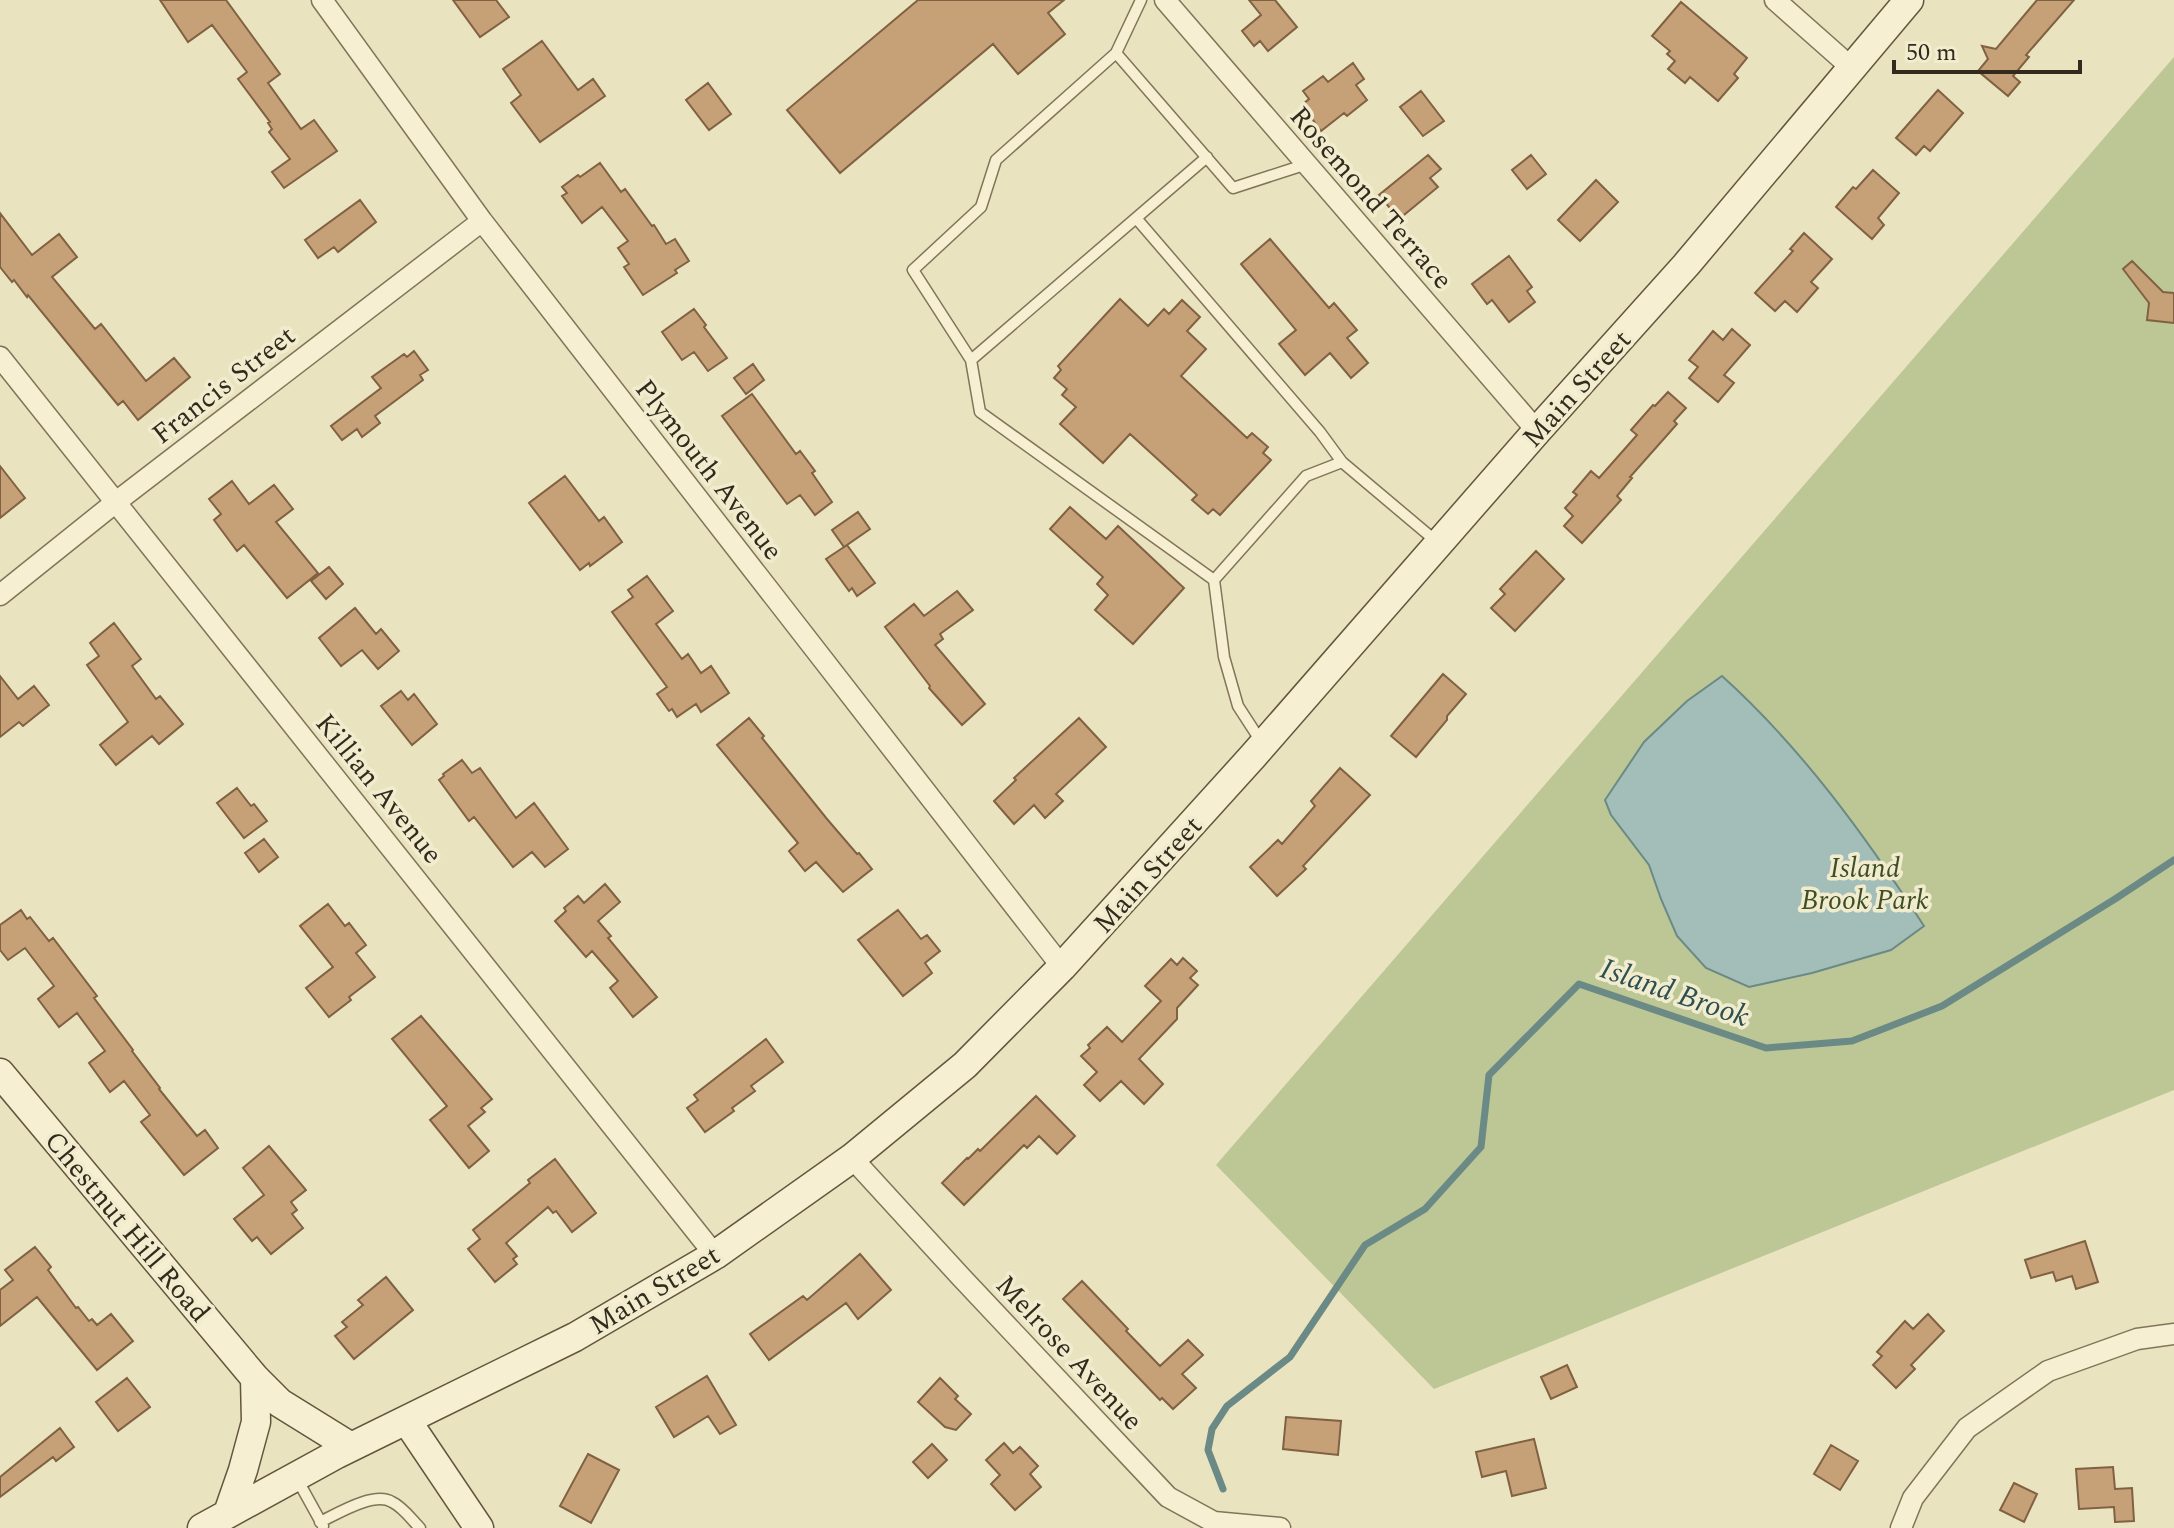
<svg xmlns="http://www.w3.org/2000/svg" width="2174" height="1528" font-family="Spectral,serif">
	<style>
		.green { fill: #bcc795 }
		.water { fill: #a3bdb8; stroke: #6b8a85; stroke-width: 2 }
		.lines { fill: none; stroke-linecap: round; stroke-linejoin: round }
		.stream { stroke: #6b8a85; stroke-width: 7 }
		.building { fill: #c6a178; stroke: #806141; stroke-width: 2 }
		.lane-casing { stroke: #827459; stroke-width: 13 }
		.street-casing { stroke: #827459; stroke-width: 23 }
		.secondary-casing { stroke: #64553d; stroke-width: 31 }
		.lane { stroke: #f6efd2; stroke-width: 10 }
		.street { stroke: #f6efd2; stroke-width: 20 }
		.secondary { stroke: #f6efd2; stroke-width: 28 }
		.labels { text-anchor: middle; stroke-width: 7; stroke-linejoin: round; paint-order: stroke }
		.street-label { font-size: 28px; fill: #332a1d; stroke: #f2eccf }
		.park-label { font-size: 28px; font-style: italic; fill: #3f4e25; stroke: #f2eccf }
		.water-label { font-size: 30px; font-style: italic; fill: #2d5052; stroke: #f2eccf }
	</style>
	<rect width="100%" height="100%" fill="#eae3c0"/>
	<path class="green" d="M2174,57V1090L1434,1389L1216,1165Z"/>
	<path class="water" d="M1722,676C1802,748 1866,837 1924,926L1891,950L1812,973L1749,987L1706,968L1677,936L1661,899L1649,865L1611,815L1605,800L1644,742L1687,701Z"/>
	<g class="lines">
		<path class="stream" d="M1223,1489L1208,1450L1212,1429L1227,1406L1290,1357L1365,1245L1425,1209L1481,1147L1489,1075L1579,984L1766,1048L1852,1041L1942,1006L2115,899L2174,860"/>
	</g>
	<path class="building" d="M160,0H226L280,74L268,83L301,129L314,120L337,151L284,188L272,172L290,159L269,132L272,129L268,123L270,122L238,79L247,72L212,25L188,42Z
		M453,0H496L509,17L480,37Z
		M918,0H1064L1048,13L1065,34L1018,74L993,44L840,173L787,110Z
		M1249,0H1275L1297,27L1268,51L1260,41L1254,46L1242,31L1261,15Z
		M2037,0H2074L2026,55L2029,57L2013,76L2020,82L2008,96L1978,71L1988,59L1982,46L1996,49Z
		M1681,2L1747,58L1734,74L1738,78L1718,101L1690,77L1685,83L1668,69L1675,61L1667,54L1670,51L1652,36Z
		M542,41L578,90L593,79L605,96L540,142L511,103L521,95L503,69Z
		M1353,63L1364,79L1356,85L1367,100L1347,116L1344,113L1321,131L1302,105L1309,99L1303,91L1323,76L1328,82Z
		M708,83L731,114L709,130L686,100Z
		M1938,90L1963,113L1930,151L1924,146L1916,155L1896,138Z
		M1421,91L1444,121L1423,136L1400,107Z
		M1428,155L1441,169L1430,178L1438,187L1399,219L1379,195Z
		M1531,155L1546,174L1527,189L1512,170Z
		M600,163L621,192L625,189L652,226L654,225L666,244L675,239L689,261L675,270L677,273L643,295L624,267L629,264L618,248L628,241L602,207L582,223L562,196L567,193L562,187L578,175L580,177Z
		M1873,170L1899,193L1878,218L1884,225L1872,239L1836,207L1853,187L1856,189Z
		M1596,180L1618,202L1580,241L1558,220Z
		M360,200L376,222L338,252L334,247L318,258L305,240Z
		M0,213L32,255L59,234L77,257L52,277L95,329L101,324L146,381L174,358L190,377L138,420L123,401L118,405L28,295L27,297L14,280L12,282L0,267Z
		M1804,233L1832,259L1811,282L1818,288L1797,312L1785,301L1775,311L1755,293L1793,251L1790,249Z
		M1270,239L1329,308L1334,303L1357,330L1347,338L1368,363L1351,378L1330,353L1305,375L1279,344L1296,330L1241,264Z
		M1509,256L1532,287L1527,291L1535,302L1509,322L1492,300L1487,304L1472,284Z
		M2132,261L2163,292L2174,293V323L2147,320L2149,303L2123,269Z
		M1120,299L1148,326L1164,309L1169,314L1182,300L1200,317L1187,331L1206,349L1181,376L1247,438L1252,433L1268,447L1263,453L1271,460L1220,515L1213,509L1208,514L1192,500L1197,495L1130,434L1103,463L1060,424L1076,407L1062,395L1067,389L1054,378L1061,370L1058,366Z
		M694,309L706,325L704,327L727,358L708,371L694,352L682,360L662,332Z
		M1732,329L1750,345L1724,375L1734,383L1718,402L1689,378L1698,367L1689,360L1713,331L1723,340Z
		M414,351L428,370L420,375L423,380L375,416L380,423L362,437L357,429L342,440L331,426L381,388L372,377L404,354L407,357Z
		M753,364L764,380L746,394L734,378Z
		M1668,392L1686,408L1674,421L1677,424L1630,477L1632,478L1617,496L1621,500L1582,543L1564,526L1573,516L1565,508L1577,495L1573,492L1591,471L1599,478L1637,435L1631,430L1653,405L1655,406Z
		M752,394L796,454L800,451L815,471L812,473L832,502L815,515L800,495L787,504L722,416Z
		M0,466L25,498L0,518Z
		M565,476L599,521L604,517L622,542L590,566L589,563L580,570L529,503Z
		M232,481L249,504L274,485L293,509L276,522L318,573L287,598L244,545L237,551L214,520L221,514L209,499Z
		M1070,507L1106,539L1118,526L1184,588L1133,644L1095,610L1108,595L1097,584L1103,577L1050,529Z
		M858,512L870,529L844,547L832,530Z
		M847,545L875,583L857,596L852,588L849,591L826,559Z
		M1536,551L1564,579L1515,631L1491,608L1505,594L1500,589Z
		M329,567L343,584L326,599L311,581Z
		M647,576L673,611L656,624L682,659L688,654L701,673L711,666L729,693L701,712L696,704L677,717L672,709L669,711L657,694L667,687L612,612L633,597L628,590Z
		M957,591L973,610L940,634L943,639L935,645L985,704L962,725L929,688L930,686L885,627L914,604L924,616Z
		M355,608L376,634L381,629L399,651L378,669L362,650L341,666L319,638Z
		M114,623L141,659L132,666L156,699L160,696L183,724L159,744L152,736L116,765L100,745L128,722L87,665L99,656L90,643Z
		M1443,674L1466,694L1447,716V720L1416,757L1391,736Z
		M0,676L18,699L34,686L49,705L23,726L19,722L0,737Z
		M401,691L408,700L414,694L437,724L412,745L381,706Z
		M749,718L764,736L762,738L827,819L857,854L859,853L872,869L843,892L816,862L805,871L789,851L798,843L717,745Z
		M1079,718L1106,747L1056,794L1063,801L1045,818L1034,805L1014,824L994,801L1016,780L1014,778Z
		M462,760L472,773L480,768L516,818L534,803L568,849L545,867L532,852L513,867L474,817L469,821L439,780L444,776L443,774Z
		M1340,768L1370,795L1303,866L1306,869L1277,896L1250,867L1278,840L1282,844L1315,806L1311,801Z
		M237,788L251,806L254,804L267,821L244,838L217,803Z
		M264,839L278,857L259,872L245,853Z
		M605,884L620,902L598,921L611,936L608,938L657,997L633,1017L610,988L618,981L592,951L586,957L555,921L566,911L564,908L578,896L584,903Z
		M328,904L345,926L349,923L366,945L356,953L375,977L349,997L351,1000L329,1017L306,988L333,967L300,926Z
		M21,910L27,919L30,917L49,941L53,938L97,996L94,998L133,1050L132,1051L160,1088L159,1089L197,1136L205,1130L218,1148L184,1175L141,1122L150,1115L124,1081L110,1092L89,1063L105,1051L77,1013L59,1027L38,999L54,986L25,948L8,960L0,950V925Z
		M898,910L921,939L927,935L940,951L925,963L932,973L903,996L858,940Z
		M1183,958L1197,971L1190,978L1198,985L1177,1008V1019L1139,1059L1163,1084L1144,1104L1121,1081L1100,1101L1084,1085L1097,1072L1081,1056L1090,1048L1088,1045L1107,1027L1122,1042L1161,1001L1145,986L1171,959L1177,965Z
		M421,1016L492,1099L481,1108L485,1112L468,1126L489,1151L469,1168L430,1120L447,1106L392,1039Z
		M766,1039L783,1062L751,1086L755,1091L732,1108L734,1111L705,1132L687,1108L698,1100L694,1095Z
		M1036,1096L1075,1136L1057,1154L1039,1136L1027,1148L1024,1145L964,1205L942,1183L967,1158L968,1159L978,1149L980,1151Z
		M269,1146L306,1190L291,1202L297,1210L292,1214L303,1228L271,1254L257,1237L252,1241L234,1219L264,1195L243,1168Z
		M555,1159L596,1213L572,1232L556,1211L553,1213L548,1207L506,1243L517,1256L513,1259L517,1264L495,1282L468,1249L480,1239L473,1230L530,1183L528,1180Z
		M2085,1241L2098,1282L2076,1289L2072,1276L2056,1281L2053,1272L2031,1278L2025,1260Z
		M35,1247L51,1267L48,1270L76,1308L78,1307L89,1321L92,1319L97,1325L111,1314L133,1341L97,1370L37,1297L0,1326V1290L13,1280L5,1270Z
		M860,1254L891,1290L858,1319L846,1303L769,1360L750,1334L803,1296L807,1300Z
		M386,1277L413,1310L354,1359L335,1336L347,1327L342,1322L363,1305L358,1300Z
		M1082,1281L1128,1329L1126,1331L1160,1366L1188,1340L1203,1355L1182,1374L1196,1388L1173,1409L1162,1398L1160,1400L1063,1299Z
		M1928,1314L1944,1331L1911,1365L1915,1369L1896,1388L1873,1365L1882,1356L1877,1352L1905,1321L1913,1329Z
		M1567,1365L1577,1387L1551,1399L1541,1377Z
		M707,1376L736,1425L720,1434L708,1416L674,1437L656,1407Z
		M127,1378L150,1407L118,1431L96,1402Z
		M940,1378L958,1396L955,1399L971,1414L956,1430L945,1427L918,1402Z
		M1286,1417L1341,1421L1338,1455L1283,1449Z
		M60,1428L74,1447L56,1461L53,1457L0,1497V1477Z
		M1534,1439L1546,1488L1512,1496L1506,1471L1482,1477L1476,1452Z
		M1004,1443L1013,1453L1020,1447L1038,1466L1030,1474L1041,1487L1015,1510L991,1484L1000,1475L986,1460Z
		M932,1444L947,1460L928,1478L913,1462Z
		M1831,1445L1858,1461L1840,1490L1814,1474Z
		M588,1454L619,1470L591,1523L560,1506Z
		M2113,1467L2115,1489L2132,1488L2134,1521L2115,1522L2114,1507L2079,1509L2076,1469Z
		M2014,1483L2037,1494L2024,1522L2000,1510Z"/>
	<g class="lines">
		<g class="lane-casing">
			<path id="lane" d="M1141,0L1116,53L996,160L981,207L913,270L971,360L980,412L1214,580L1224,657L1238,706L1262,743
				M1116,53L1233,188L1307,164
				M1136,218L1320,432L1342,462
				M971,360L1207,157
				M1214,580L1306,476L1342,462L1437,542
				M296,1477L323,1526
				M320,1522C337,1514 374,1491 392,1502C403,1507 412,1520 420,1528"/>
		</g>
		<g class="street-casing">
			<path id="street" d="M322,0L482,221L1062,967
				M1165,0L1537,431
				M1775,0L1853,69
				M0,357L715,1255
				M0,595L116,502L482,221
				M852,1158L961,1277L1168,1497L1214,1522L1280,1528
				M1901,1528L1913,1498L1967,1428L2048,1371L2137,1339L2174,1334"/>
		</g>
		<g class="secondary-casing">
			<path id="secondary" d="M0,1073L255,1378L280,1403L351,1447
				M407,1421L479,1528
				M228,1513L243,1470L256,1422L255,1378
				M202,1528L337,1454L575,1337L715,1255L852,1158L965,1065L1062,967L1254,755L1537,431L1686,265L1909,0"/>
		</g>
		<use href="#lane" class="lane"/>
		<use href="#street" class="street"/>
		<use href="#secondary" class="secondary"/>
	</g>
	<g class="labels">
		<g class="street-label">
			<text transform="translate(1372 197) rotate(49)" y="10">Rosemond Terrace</text>
			<text transform="translate(223 384) rotate(-38)" y="10">Francis Street</text>
			<text transform="translate(1576 388) rotate(-48)" y="10">Main Street</text>
			<text transform="translate(710 469) rotate(52)" y="10">Plymouth Avenue</text>
			<text transform="translate(380 788) rotate(51)" y="10">Killian Avenue</text>
			<text transform="translate(1147 874) rotate(-48)" y="10">Main Street</text>
			<text transform="translate(128 1226) rotate(50)" y="10">Chestnut Hill Road</text>
			<text transform="translate(654 1289) rotate(-31)" y="10">Main Street</text>
			<text transform="translate(1070 1352) rotate(47)" y="10">Melrose Avenue</text>
		</g>
		<g class="park-label">
			<text x="1865" y="877">Island<tspan x="1865" dy="32">Brook Park</tspan></text>
		</g>
		<g class="water-label">
			<text transform="translate(1675 992) rotate(19)" y="10">Island Brook</text>
		</g>
	</g>
	<path d="M1894 60v12h186v-12" fill="none" stroke="#332a1d" stroke-width="4"/>
	<text x="1906" y="60" font-size="24" fill="#332a1d" stroke="#f2eccf" stroke-width="6" paint-order="stroke">50 m</text>
</svg>
